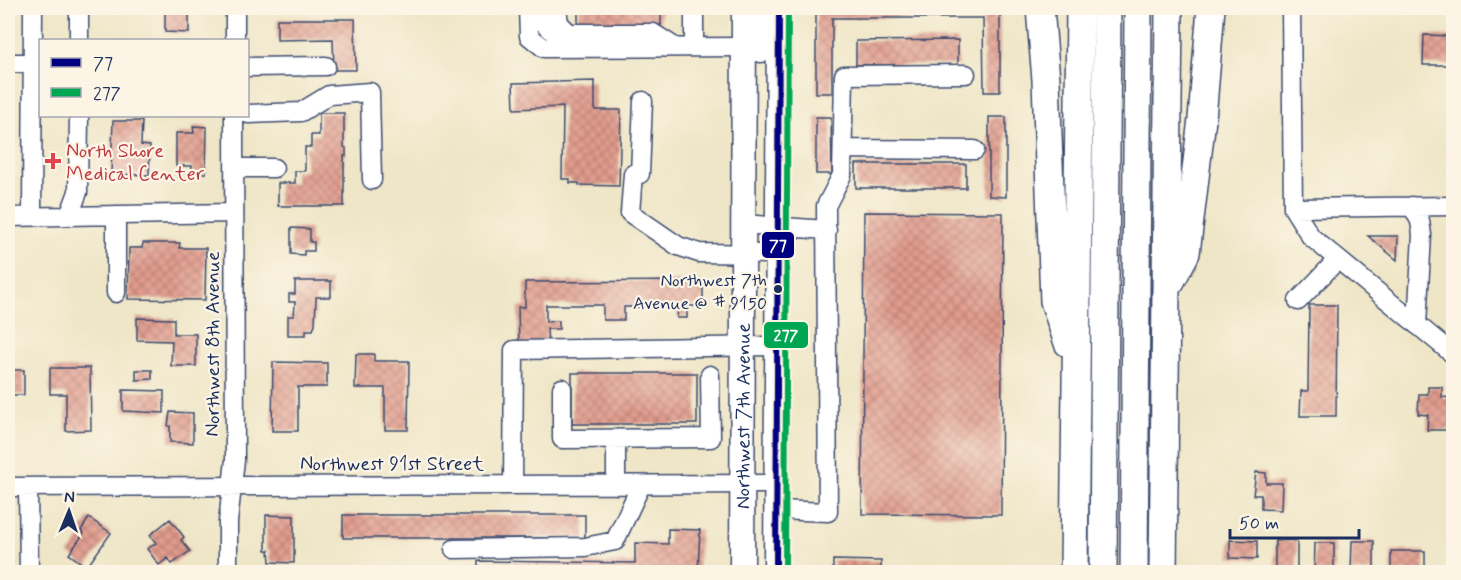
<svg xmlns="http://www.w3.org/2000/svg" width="1461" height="580" font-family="Mynerve,sans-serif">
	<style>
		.building { fill: url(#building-cross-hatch) }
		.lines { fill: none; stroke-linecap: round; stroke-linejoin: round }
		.minor-casing { stroke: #3b4a6e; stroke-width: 21 }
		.major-casing { stroke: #3b4a6e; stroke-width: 27 }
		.highway-casing { stroke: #3b4a6e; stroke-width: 30 }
		.minor { stroke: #fff; stroke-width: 18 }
		.major { stroke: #fff; stroke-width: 24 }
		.highway { stroke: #fff; stroke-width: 27 }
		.bus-1-casing { stroke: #fcf5e5; stroke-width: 10 }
		.bus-2-casing { stroke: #fcf5e5; stroke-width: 10 }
		.bus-1 { stroke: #000080; stroke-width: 6 }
		.bus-2 { stroke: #00a651; stroke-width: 6 }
		.health-dot { fill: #e0444e; stroke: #fcf5e5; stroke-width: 2 }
		.bus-dot { fill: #1b2f5e; stroke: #fcf5e5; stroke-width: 2 }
		.labels { text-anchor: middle; stroke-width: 4.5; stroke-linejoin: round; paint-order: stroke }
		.bus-label { font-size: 18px; fill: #1b2f5e; stroke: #fcf5e5; text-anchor: end }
		.health-label { font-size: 20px; fill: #be3a42; stroke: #fcf5e5; text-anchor: start }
		.street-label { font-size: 20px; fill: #1b2f5e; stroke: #fcf5e5 }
		.line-badge { stroke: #fcf5e5; stroke-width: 2 }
		.badge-label { font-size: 16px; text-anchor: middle; font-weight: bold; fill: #fff }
	</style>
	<defs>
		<pattern id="building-cross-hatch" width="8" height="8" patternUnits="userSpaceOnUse" patternTransform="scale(1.5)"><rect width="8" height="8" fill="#e19b8c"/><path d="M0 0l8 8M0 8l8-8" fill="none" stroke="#b67f76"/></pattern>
	</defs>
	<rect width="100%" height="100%" fill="#fcf5e5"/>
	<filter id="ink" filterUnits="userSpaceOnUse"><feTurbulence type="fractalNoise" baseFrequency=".0167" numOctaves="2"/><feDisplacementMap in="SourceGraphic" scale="12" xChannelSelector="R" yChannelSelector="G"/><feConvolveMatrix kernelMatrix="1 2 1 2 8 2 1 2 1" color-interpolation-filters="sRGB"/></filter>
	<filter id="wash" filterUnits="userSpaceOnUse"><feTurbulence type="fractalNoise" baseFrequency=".008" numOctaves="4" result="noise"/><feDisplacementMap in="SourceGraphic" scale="24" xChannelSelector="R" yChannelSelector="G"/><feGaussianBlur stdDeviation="1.35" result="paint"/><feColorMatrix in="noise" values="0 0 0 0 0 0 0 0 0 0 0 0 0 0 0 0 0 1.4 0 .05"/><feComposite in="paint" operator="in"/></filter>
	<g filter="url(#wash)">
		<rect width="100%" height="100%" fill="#efe6c7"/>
		<g id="blocks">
			<path class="building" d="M165,8H189V33L165,32Z
				M578,8H661V25H578Z
				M816,8H1000V92H984L983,18H832V93H816Z
				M277,19H355L356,70H334L333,39L277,40Z
				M1424,35L1454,36V65H1423Z
				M958,40V65H856V41Z
				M595,81V110H621L619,186L579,185V183H570V179H562L563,107L514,109L513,83Z
				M319,113H344V147L346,148V156H344V206H278V183H295V171H305V147H311V135H319Z
				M816,117H831L832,174H816Z
				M989,117H1006V197L989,196Z
				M113,121H142L141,145L150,146L149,175L111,174Z
				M193,126L207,127L206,173H192V166H176V133H194Z
				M856,164H966V188H856Z
				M864,212L1003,213L1001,515L862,514Z
				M291,228L310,229V242H314V251H304V255L291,254Z
				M1368,236H1398L1397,260Z
				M143,243H180L179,248H206L205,300L128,299L129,248H142Z
				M295,281H331V297H316L315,324L313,330H306V335H288V316H294L295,302H289V294H295Z
				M703,281V306H687V318H677L678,307H624V320H603V305H546V322L559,321V329H547L548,346H519L518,307H525V282Z
				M1309,305H1337L1336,416H1300L1301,391H1308Z
				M137,318L174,319V334H196V366H171L172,341L137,340Z
				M356,354H374V361H409L408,430H385V388H355Z
				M273,362L327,363V387H298V431H272Z
				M50,368H90L91,430L66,431V394H50Z
				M8,370H24V395H10V431H8Z
				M136,370H152V379L136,380Z
				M572,373H697V424H572Z
				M1428,387H1442V397L1454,398V430H1427L1428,415L1418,414L1419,394H1428Z
				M123,390L164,391V413L123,411Z
				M170,412L193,413V443L170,442V426H168Z
				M1256,472L1266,473V483H1282L1281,510L1261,509V495H1253Z
				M266,515L294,516V563L270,562L269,550H266Z
				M343,515H585V538H343Z
				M89,518L111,533L87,567L69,554L84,533L81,530Z
				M170,519L184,537L181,540L190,551L172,564L168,558L159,565L147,549L156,543L150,535Z
				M668,529L700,530L698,572H478V561L635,563V543L668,544Z
				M1230,540L1257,541V559L1230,558Z
				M1287,540L1297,541V572H1275V541Z
				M1352,541H1374V572H1351Z
				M1315,543H1334V572H1314Z
				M1391,551H1425V572H1391Z
				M833,560L881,561V572H833Z"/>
		</g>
	</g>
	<g filter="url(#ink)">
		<use href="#blocks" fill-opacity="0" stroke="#3b4a6e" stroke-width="1.5"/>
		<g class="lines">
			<g class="minor-casing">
				<path id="minor" d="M79,8V40
					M528,8L529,36L544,48L744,47
					M539,8L542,21L554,33H567
					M557,8L559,23L569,33H653L675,47
					M1291,8L1293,208L1311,237L1454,355
					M235,40V8
					M694,47V8
					M8,63H40
					M248,67L326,66
					M643,101L640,174H633L630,213L678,246L699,253L778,254
					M248,114L301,112L329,95L370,92L372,180
					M843,149L975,150
					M234,168H274
					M1412,206L1420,221L1422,235L1417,325
					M1293,208L1454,206
					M116,215V293
					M32,216L33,8
					M69,216L78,192L79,116
					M8,217L234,213
					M742,224L827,230
					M1298,301L1338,259
					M562,388V439L711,438L710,375
					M513,485L514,350L778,346
					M616,485V439
					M8,487L777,484
					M28,487L29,572
					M777,510L828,512L826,206L842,175L844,75L966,74
					M454,549L585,547L615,541L641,485
					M228,572V522L235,460L234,116"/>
			</g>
			<g class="major-casing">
				<g id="major">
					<path d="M761,50V8"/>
					<path id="s1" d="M742,572L744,8"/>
					<path d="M776,572L779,8"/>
				</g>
			</g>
			<g class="highway-casing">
				<path id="highway" d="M1040,8L1046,80L1054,301L1068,343
					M1171,281L1186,253L1202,119L1211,8
					M1074,572L1080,8
					M1103,572L1107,8
					M1134,572L1138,8
					M1163,572L1169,8"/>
			</g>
			<use href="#minor" class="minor"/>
			<use href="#major" class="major"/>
			<use href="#highway" class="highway"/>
			<g class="bus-1-casing">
				<path id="bus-1" d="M776,572L779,8"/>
			</g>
			<g class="bus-2-casing">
				<path id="bus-2" d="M785,572L788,8"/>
			</g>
			<use href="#bus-1" class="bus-1"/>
			<use href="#bus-2" class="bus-2"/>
		</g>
	</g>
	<path class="health-dot" d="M50 152h6v6h6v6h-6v6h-6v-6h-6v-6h6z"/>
	<circle class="bus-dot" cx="778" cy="289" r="5"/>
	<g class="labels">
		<g class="bus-label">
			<text x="767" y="286">Northwest 7th<tspan x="767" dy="23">Avenue @ # 9150</tspan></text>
		</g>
		<g class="health-label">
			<text x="66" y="157">North Shore<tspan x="66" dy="23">Medical Center</tspan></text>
		</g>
		<g class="street-label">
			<text transform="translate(212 344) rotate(-90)" y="7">Northwest 8th Avenue</text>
			<text dy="7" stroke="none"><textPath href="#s1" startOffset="156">Northwest 7th Avenue</textPath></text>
			<text x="392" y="470">Northwest 91st Street</text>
		</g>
	</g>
	<g class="line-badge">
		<rect x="761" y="231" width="34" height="28" rx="6" fill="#000080"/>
		<rect x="763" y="321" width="46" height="28" rx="6" fill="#00a651"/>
	</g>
	<g class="badge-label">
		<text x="778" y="251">77</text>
		<text x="786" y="341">277</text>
	</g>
	<rect width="1461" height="580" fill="none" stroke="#fcf5e5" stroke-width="30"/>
	<rect x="39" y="39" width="210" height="78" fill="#fcf5e5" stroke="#a2a6af" stroke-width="1.5"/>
	<rect x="51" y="58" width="30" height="9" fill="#000080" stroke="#a2a6af" stroke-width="1.5"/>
	<text x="93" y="69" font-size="18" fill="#1b2f5e">77</text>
	<rect x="51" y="88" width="30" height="9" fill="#00a651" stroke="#a2a6af" stroke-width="1.5"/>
	<text x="93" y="99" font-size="18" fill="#1b2f5e">277</text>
	<g transform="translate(69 511) rotate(2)" stroke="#fcf5e5" stroke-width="4.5" paint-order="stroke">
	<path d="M0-4.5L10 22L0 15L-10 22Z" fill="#1b2f5e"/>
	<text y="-9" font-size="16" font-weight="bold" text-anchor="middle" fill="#1b2f5e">N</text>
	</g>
	<path d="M1230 529v9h129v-9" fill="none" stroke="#1b2f5e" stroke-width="3"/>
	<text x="1239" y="529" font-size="18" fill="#1b2f5e" stroke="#fcf5e5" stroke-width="4.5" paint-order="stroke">50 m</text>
</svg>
